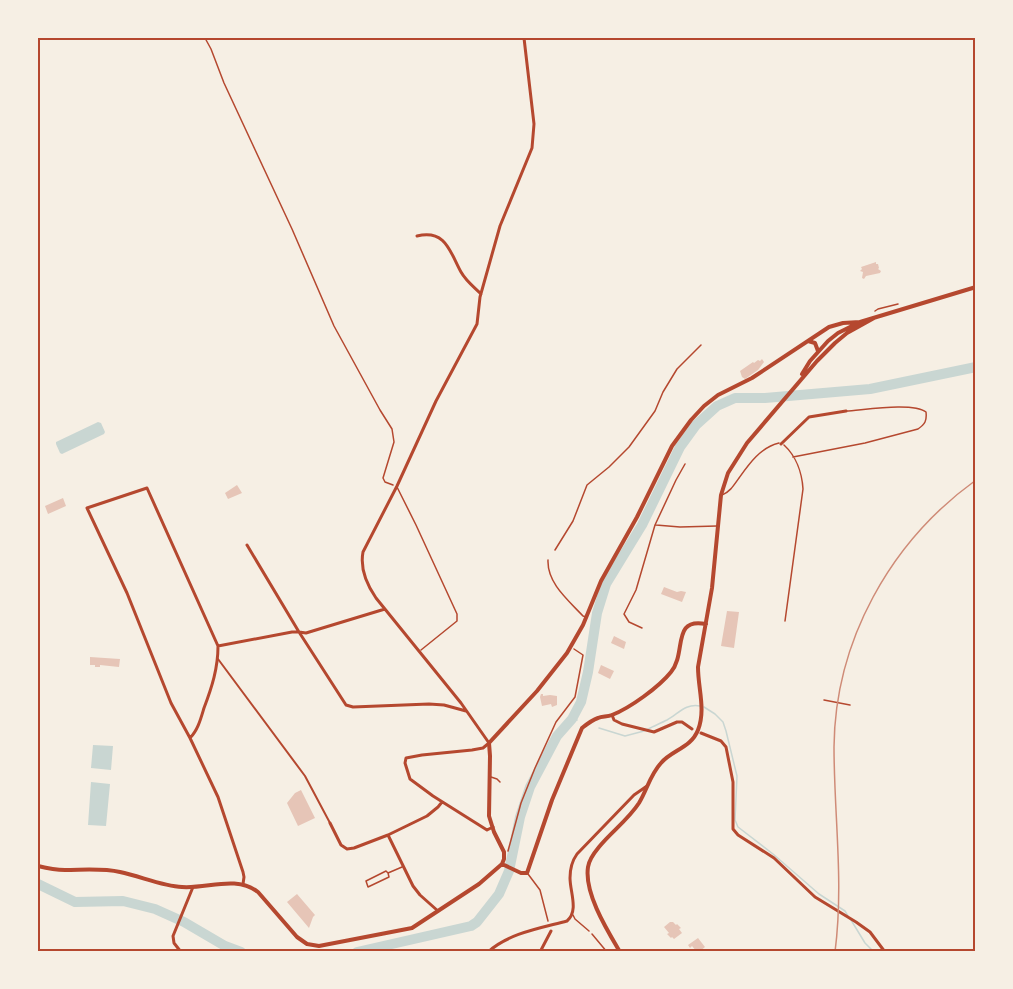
<svg xmlns="http://www.w3.org/2000/svg" width="1013" height="989" font-family="'PT Sans',sans-serif">
	<style>
		.water { fill: #c9d6d2 }
		.lines { fill: none; stroke-linecap: round; stroke-linejoin: round }
		.stream { stroke: #c9d6d2; stroke-width: 1.5 }
		.river { stroke: #c9d6d2; stroke-width: 10 }
		.building { fill: #e6c5b7 }
		.path { stroke: #b5482f; stroke-width: 1.5 }
		.service { stroke: #b5482f; stroke-width: 1.5 }
		.pedestrian { stroke: #b5482f; stroke-width: 2 }
		.minor { stroke: #b5482f; stroke-width: 3 }
		.tertiary { stroke: #b5482f; stroke-width: 4 }
		.rail { stroke: #cf8b77; stroke-width: 1.5 }
		.neatline { fill: none; stroke: #b5482f; stroke-width: 2 }
	</style>
	<rect width="100%" height="100%" fill="#f6efe4"/>
	<path class="water" d="M98,422L101,423L105,432L104,434L62,454L60,453L56,444V442Z
		M93,745L113,746L111,770L91,768Z
		M91,782L110,784L106,826L88,825Z"/>
	<g class="lines">
		<path class="stream" d="M704,707L715,714L723,722L726,731L737,776L735,820L738,827L773,854L819,894L845,911L848,916
			M572,719L577,720
			M599,728L625,736L644,731
			M648,729C654,726 661,723 667,720C678,714 686,703 700,706
			M851,920L865,943L874,952"/>
		<path class="river" d="M38,884L75,902L123,901L155,909L184,922L225,946L241,952
			M357,952L471,926L477,922L499,894L509,871L520,817L530,787L557,736L572,719L581,702L588,672L597,613L606,584L642,525L680,447L696,425L717,406L735,398H765L870,389L976,367"/>
	</g>
	<path class="building" d="M876,262V264H878L879,268L878,269L881,271L880,273L866,276L864,279L862,278L863,272L860,271L862,269L861,267Z
		M762,359L764,362L758,370L745,379L742,377L740,371L753,362L754,363L758,360L760,361Z
		M237,485L242,493L228,499L225,493Z
		M63,498L66,506L48,514L45,506Z
		M664,587L677,592L681,591L686,592L682,602L661,594Z
		M727,611L739,612L734,648L721,646Z
		M614,636L626,642L624,649L611,643Z
		M90,657L120,659L119,667L100,665V667H95V665H90Z
		M601,665L614,671L610,679L598,673Z
		M541,694H543V696L550,695L557,696V705L552,707L551,704L542,706L540,697Z
		M301,790L315,818L298,826L287,803L295,793Z
		M297,894L315,915L313,917L309,928L287,902Z
		M670,922H673L676,925L677,924L681,928L679,929L682,933L674,939L672,937L671,938L667,934L669,933L664,927Z
		M698,938L705,947L699,952H697L692,946L690,948L688,945Z"/>
	<g class="lines">
		<path class="path" d="M205,38L211,49L224,83L292,229L334,326L380,410L392,429L394,442L383,478L385,482L393,485
			M875,311L878,309L898,304
			M555,550L573,521L587,485L609,467L629,447L655,411L663,392L677,369L701,345
			M824,700L850,705
			M508,851L521,803L535,768L556,722L575,697L583,655L574,649
			M592,934L607,952"/>
		<path class="service" d="M784,445C796,456 802,473 803,489L785,621
			M793,457L865,443L918,429C925,424 927,421 926,412C913,402 864,410 846,411
			M397,487L416,525L457,614V621L421,650
			M722,495C730,492 734,485 739,478C749,464 761,447 779,443
			M656,525L680,527L717,526
			M548,560C547,583 568,600 583,616L586,617
			M642,628L629,622L624,614L636,590L655,525L676,480L685,464
			M491,777L497,779L500,782
			M388,873L389,877L368,887L366,881L386,871L388,873L402,867
			M528,874L540,890L548,921
			M573,915L575,919L589,931"/>
		<path class="pedestrian" d="M218,659L305,776L330,823"/>
		<path class="minor" d="M417,236C446,229 450,252 461,272C466,281 474,287 481,294
			M781,444L809,417L846,411
			M247,545L299,632L346,705L353,707L429,704L444,705L466,711
			M218,646L292,632H299L306,633L385,609
			M612,715L614,720L622,724L654,732L677,722H682L692,729
			M701,733L721,741L726,747L733,782V829L738,835L774,858L815,897L856,922L870,932L885,952
			M190,738C198,730 201,718 204,708C212,687 218,668 218,646L147,488L87,508L127,593L171,703L190,738L218,797L243,872L244,877L243,884
			M330,823L341,845L347,849L354,848L388,835L427,816L438,807L442,802
			M493,827L487,830L433,796L410,779L405,763L406,758L422,755L472,750L483,748L489,743L461,703L376,598C367,585 360,568 363,552L397,486L436,401L477,324L480,297L500,226L532,148L534,124L524,38
			M388,835L413,886L420,895L438,911
			M181,952L174,943L173,936L193,887
			M488,952C509,933 541,928 567,921C579,911 570,892 570,878C570,870 572,861 577,854L634,795L647,786
			M540,952L551,931"/>
		<path class="tertiary" d="M808,341L815,343L818,351
			M802,374L810,361L828,341L838,333L860,322L976,287
			M502,864L521,873H527L552,800L582,728C587,724 592,720 598,718C602,716 607,717 612,715C630,708 659,687 671,672C687,653 671,617 706,624
			M38,866C46,868 56,870 65,870C83,870 102,868 120,872C140,876 162,886 182,887C208,889 235,875 258,892L297,937L307,944L319,946L412,928L479,884L502,864L504,859V852L494,832L489,816L490,756L489,743L537,691L567,653L583,625L601,581L637,517L672,446L691,420L704,406L718,395L752,378L829,327L843,323L860,322
			M620,952C607,930 584,893 588,867C589,860 594,853 599,847C611,832 628,820 639,803C647,790 650,775 661,763C672,750 691,748 698,730C706,709 698,689 698,667L712,588L721,495L728,473L747,443L817,361L835,343L847,333L874,318"/>
		<path class="rail" d="M835,952C844,882 834,816 834,747C835,641 890,542 976,480"/>
	</g>
	<rect width="1013" height="989" fill="none" stroke="#f6efe4" stroke-width="78"/>
	<rect x="39" y="39" width="935" height="911" class="neatline"/>
</svg>
